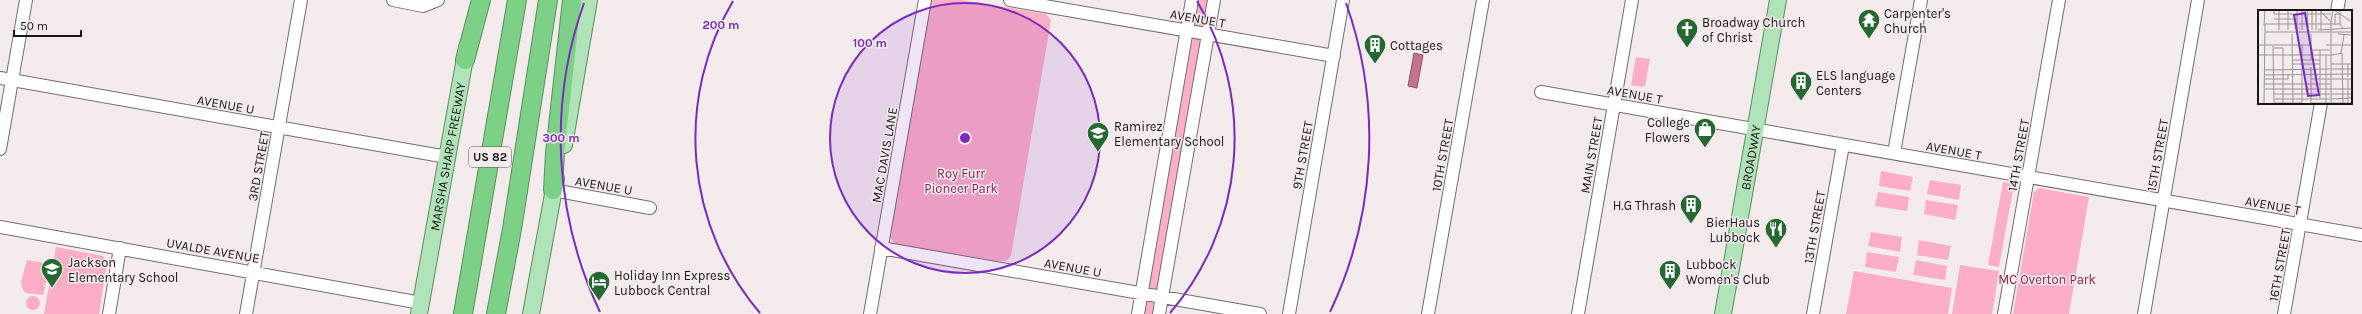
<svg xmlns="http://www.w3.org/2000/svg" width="2362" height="314" font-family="Karla,sans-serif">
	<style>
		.green { fill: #fbaec4 }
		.water { fill: #c5728c; stroke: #915669 }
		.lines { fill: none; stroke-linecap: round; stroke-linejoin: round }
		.minor-casing { stroke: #756d6f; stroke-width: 14 }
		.major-casing { stroke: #599060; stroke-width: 18 }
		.highway-casing { stroke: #599060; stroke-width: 20 }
		.minor { stroke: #fff; stroke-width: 12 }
		.major { stroke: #b0e3b7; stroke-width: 16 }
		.highway { stroke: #7cd187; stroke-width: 18 }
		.ring { fill: none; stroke: #7b2cbf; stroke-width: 2 }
		.labels { text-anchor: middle; stroke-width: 3; stroke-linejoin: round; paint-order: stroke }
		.shield { fill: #f4ebed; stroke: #5b5657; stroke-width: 1 }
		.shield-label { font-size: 12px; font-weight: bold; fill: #191617 }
		.poi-label { font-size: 13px; fill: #191617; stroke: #f4ebed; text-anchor: start }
		.street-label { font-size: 13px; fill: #191617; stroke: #f4ebed }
		.park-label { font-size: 13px; fill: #8a264e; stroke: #f4ebed }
		.inset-road { fill: none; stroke: #9c9697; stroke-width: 1 }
		.view { fill: #7b2cbf; fill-opacity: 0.15; stroke: #7b2cbf; stroke-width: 2 }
		.inset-edge { fill: none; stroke: #191617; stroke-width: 2 }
		.centre { fill: #7b2cbf; stroke: #f4ebed; stroke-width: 2 }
		.ring-label { font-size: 12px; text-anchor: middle; font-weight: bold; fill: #7b2cbf; stroke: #f4ebed; stroke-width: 3; stroke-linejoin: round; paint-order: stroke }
	</style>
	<rect width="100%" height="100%" fill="#f4ebed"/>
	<path class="green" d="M930,0H962L1046,14L1051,20L1011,256L1006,261H997L899,245L894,243L889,235Z
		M1199,0H1212L1154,314H1141L1152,271Z
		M1636,57L1650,59L1645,86L1641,87L1631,85Z
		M1881,171L1913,177L1910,191L1879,186Z
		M1930,180L1961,185L1959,200L1927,194Z
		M2003,182L2014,184L1999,267L1988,265Z
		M2039,188L2089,197L2069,314H2013L2034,192Z
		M1878,192L1909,197L1907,211L1875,206Z
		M1926,200L1958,205L1955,220L1924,214Z
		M1871,232L1902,237L1900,252L1868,246Z
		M1919,240L1951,246L1948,260L1917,255Z
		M56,247L103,256L107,263L99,314H44Z
		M1867,252L1899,257L1896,272L1865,267Z
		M27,260L45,263L46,282L43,295L26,293L23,290L21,282Z
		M1916,260L1947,266L1945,280L1913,275Z
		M1960,265L1999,271L1992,314H1952Z
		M1854,271L1952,288L1948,314H1846Z
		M26 303a7 7 0 1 1 14 0a7 7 0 1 1-14 0Z"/>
	<path class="water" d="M1414,53L1423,55L1417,88L1408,86Z"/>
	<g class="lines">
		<g class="minor-casing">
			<path id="minor" d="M393,0L423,6L438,0
				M1010,0L1334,56
				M2337,11L2339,0
				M0,78L447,157
				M1541,92L2362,235
				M0,149L26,0
				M1894,153L1921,0
				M553,190L650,208
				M0,227L421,303
				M881,248L1260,314
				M109,314L120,248
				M246,314L301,0
				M870,314L925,0
				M1138,314L1192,0
				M1159,314L1214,0
				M1289,314L1343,0
				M1428,314L1483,0
				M1578,314L1632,0
				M1813,314L1843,145
				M2004,314L2059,0
				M2144,314L2198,0
				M2284,314L2321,103"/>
		</g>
		<g class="major-casing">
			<g id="major">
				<path d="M564,145L589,0"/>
				<path id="s1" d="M419,314L467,47"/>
				<path d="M531,314L556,178"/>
				<path id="s2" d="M1723,314L1778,0"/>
			</g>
		</g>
		<g class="highway-casing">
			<path id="highway" d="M465,60L481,0
				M553,190L555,153L572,0
				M463,314L517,0
				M496,314L512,229L548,0"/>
		</g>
		<use href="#minor" class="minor"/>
		<use href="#major" class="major"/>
		<use href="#highway" class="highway"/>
	</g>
	<circle cx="965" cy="138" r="135" fill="#7b2cbf" fill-opacity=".12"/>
	<g class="ring">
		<circle cx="965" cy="138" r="135"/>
		<path d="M760 313A269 269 0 0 1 733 1M1197 1A269 269 0 0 1 1170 313"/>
		<path d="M600 312A404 404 0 0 1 584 3M1346 3A404 404 0 0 1 1330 312"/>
	</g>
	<defs>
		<g id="temple-pin" transform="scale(1.15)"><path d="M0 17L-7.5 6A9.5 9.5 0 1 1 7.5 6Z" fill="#266832" stroke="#f4ebed"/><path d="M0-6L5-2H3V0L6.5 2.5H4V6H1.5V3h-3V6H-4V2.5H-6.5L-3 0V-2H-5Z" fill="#fff"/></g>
		<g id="church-pin" transform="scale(1.15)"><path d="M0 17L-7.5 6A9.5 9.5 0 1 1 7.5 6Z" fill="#266832" stroke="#f4ebed"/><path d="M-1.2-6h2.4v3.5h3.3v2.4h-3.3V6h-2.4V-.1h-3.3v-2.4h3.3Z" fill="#fff"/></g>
		<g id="building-pin" transform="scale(1.15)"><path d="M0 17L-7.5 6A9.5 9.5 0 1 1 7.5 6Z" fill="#266832" stroke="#f4ebed"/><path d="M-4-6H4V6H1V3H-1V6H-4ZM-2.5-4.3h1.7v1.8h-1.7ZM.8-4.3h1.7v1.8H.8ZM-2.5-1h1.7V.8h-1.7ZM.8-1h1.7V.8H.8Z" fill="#fff"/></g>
		<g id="shop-pin" transform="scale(1.15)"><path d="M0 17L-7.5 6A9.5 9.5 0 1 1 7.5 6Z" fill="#266832" stroke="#f4ebed"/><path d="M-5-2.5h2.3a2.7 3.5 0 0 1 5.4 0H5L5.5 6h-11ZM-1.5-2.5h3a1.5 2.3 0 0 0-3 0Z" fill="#fff"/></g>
		<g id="school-pin" transform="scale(1.15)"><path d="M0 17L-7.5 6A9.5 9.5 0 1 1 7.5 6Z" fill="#266832" stroke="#f4ebed"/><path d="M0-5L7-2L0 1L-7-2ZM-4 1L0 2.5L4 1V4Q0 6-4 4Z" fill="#fff"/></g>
		<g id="restaurant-pin" transform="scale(1.15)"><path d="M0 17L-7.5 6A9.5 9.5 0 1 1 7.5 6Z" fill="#266832" stroke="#f4ebed"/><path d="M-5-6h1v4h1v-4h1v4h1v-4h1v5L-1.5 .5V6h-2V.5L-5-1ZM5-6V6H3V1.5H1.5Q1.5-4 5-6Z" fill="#fff"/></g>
		<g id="hotel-pin" transform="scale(1.15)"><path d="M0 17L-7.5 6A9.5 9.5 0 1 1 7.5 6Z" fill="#266832" stroke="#f4ebed"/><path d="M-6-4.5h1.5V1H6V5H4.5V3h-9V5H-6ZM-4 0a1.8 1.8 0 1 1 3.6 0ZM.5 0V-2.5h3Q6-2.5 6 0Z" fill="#fff"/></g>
	</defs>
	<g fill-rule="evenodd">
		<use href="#temple-pin" x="1869" y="20"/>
		<use href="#church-pin" x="1687" y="29"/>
		<use href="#building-pin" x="1375" y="45"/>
		<use href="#building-pin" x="1801" y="82"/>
		<use href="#shop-pin" x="1705" y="129"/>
		<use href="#school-pin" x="1098" y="133"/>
		<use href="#building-pin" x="1691" y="205"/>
		<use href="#restaurant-pin" x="1776" y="229"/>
		<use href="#school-pin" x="52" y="269"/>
		<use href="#building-pin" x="1670" y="271"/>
		<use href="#hotel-pin" x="599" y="282"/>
	</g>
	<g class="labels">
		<rect class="shield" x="469" y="147" width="42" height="20" rx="3"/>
		<g class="shield-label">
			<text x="490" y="161">US 82</text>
		</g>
		<g class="poi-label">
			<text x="1884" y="18">Carpenter's<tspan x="1884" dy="15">Church</tspan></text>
			<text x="1702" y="27">Broadway Church<tspan x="1702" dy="15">of Christ</tspan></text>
			<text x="1390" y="50">Cottages</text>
			<text x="1816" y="80">ELS language<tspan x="1816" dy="15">Centers</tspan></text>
			<text x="1690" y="127" text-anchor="end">College<tspan x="1690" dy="15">Flowers</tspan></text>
			<text x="1114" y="131">Ramirez<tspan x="1114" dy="15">Elementary School</tspan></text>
			<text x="1676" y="210" text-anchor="end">H.G Thrash</text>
			<text x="1760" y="227" text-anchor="end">BierHaus<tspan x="1760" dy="15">Lubbock</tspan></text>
			<text x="68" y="267">Jackson<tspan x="68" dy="15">Elementary School</tspan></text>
			<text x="1686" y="269">Lubbock<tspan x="1686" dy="15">Women's Club</tspan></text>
			<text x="614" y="280">Holiday Inn Express<tspan x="614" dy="15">Lubbock Central</tspan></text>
		</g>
		<g class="street-label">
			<text transform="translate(1198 18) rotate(10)" y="5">AVENUE T</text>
			<text transform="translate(1635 94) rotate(10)" y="5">AVENUE T</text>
			<text transform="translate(226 104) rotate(10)" y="5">AVENUE U</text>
			<text transform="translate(1954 150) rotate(10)" y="5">AVENUE T</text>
			<text transform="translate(884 155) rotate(-80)" y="5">MAC DAVIS LANE</text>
			<text transform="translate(1302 155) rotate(-80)" y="5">9TH STREET</text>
			<text transform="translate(1442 155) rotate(-80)" y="5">10TH STREET</text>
			<text transform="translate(1591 155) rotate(-80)" y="5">MAIN STREET</text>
			<text transform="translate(2018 155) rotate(-80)" y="5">14TH STREET</text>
			<text transform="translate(2157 155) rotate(-80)" y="5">15TH STREET</text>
			<text dy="5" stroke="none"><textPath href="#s1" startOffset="160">MARSHA SHARP FREEWAY</textPath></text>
			<text dy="5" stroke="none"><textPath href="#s2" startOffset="159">BROADWAY</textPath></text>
			<text transform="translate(258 166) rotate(-80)" y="5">3RD STREET</text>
			<text transform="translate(604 185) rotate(10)" y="5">AVENUE U</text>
			<text transform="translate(2273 205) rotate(10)" y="5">AVENUE T</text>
			<text transform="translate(1814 227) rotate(-80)" y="5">13TH STREET</text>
			<text transform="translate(213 250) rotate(10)" y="5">UVALDE AVENUE</text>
			<text transform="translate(2279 265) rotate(-80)" y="5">16TH STREET</text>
			<text transform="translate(1073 267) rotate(10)" y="5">AVENUE U</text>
		</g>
		<g class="park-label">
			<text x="961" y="178">Roy Furr<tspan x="961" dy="15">Pioneer Park</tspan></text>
			<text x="2047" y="284">MC Overton Park</text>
		</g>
	</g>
	<g transform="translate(2258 10)">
		<rect width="94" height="94" fill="#f4ebed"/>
		<path class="inset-road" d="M16,0V4H73M21,0V20M30,0V20M49,0L50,18M61,0L73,12V94M76,0L94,12M82,0V14L85,18M63,3V20M16,9H39M73,12L75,0M7,14H82M77,15V4H82M6,16L7,0M39,20V0M44,20V0M54,20V0M58,20V0M60,20L94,18M8,22H94M34,24L35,94M53,24V50M80,24L94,25M0,35H15M15,35H53M44,35V94M68,35H94M15,36L16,94M16,38H25V94M53,40H72M62,40V89M84,43L85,94M83,44L86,25M0,45H74L84,43M68,45V94M34,50H62M34,54H62M73,54H94M90,54V67M53,57V93H72M73,59H94M6,60L72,59M6,65L94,64M7,69H30V65M53,69H94M90,69V94M6,74H72M7,79H94M16,84H72M73,84H94M16,89H72M73,89L94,88M16,93H44M73,93H94M6,94L7,14"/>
		<path class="view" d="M47,3L61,85L50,86L36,5Z"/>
		<rect width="94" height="94" class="inset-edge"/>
	</g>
	<circle cx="965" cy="138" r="6" class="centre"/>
	<g class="ring-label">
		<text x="721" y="29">200 m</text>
		<text x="870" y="47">100 m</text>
		<text x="561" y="142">300 m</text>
	</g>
	<path d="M14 30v6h67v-6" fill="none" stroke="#191617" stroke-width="2"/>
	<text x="20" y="30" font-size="12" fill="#191617" stroke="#f4ebed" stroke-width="3" paint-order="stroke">50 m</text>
</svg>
